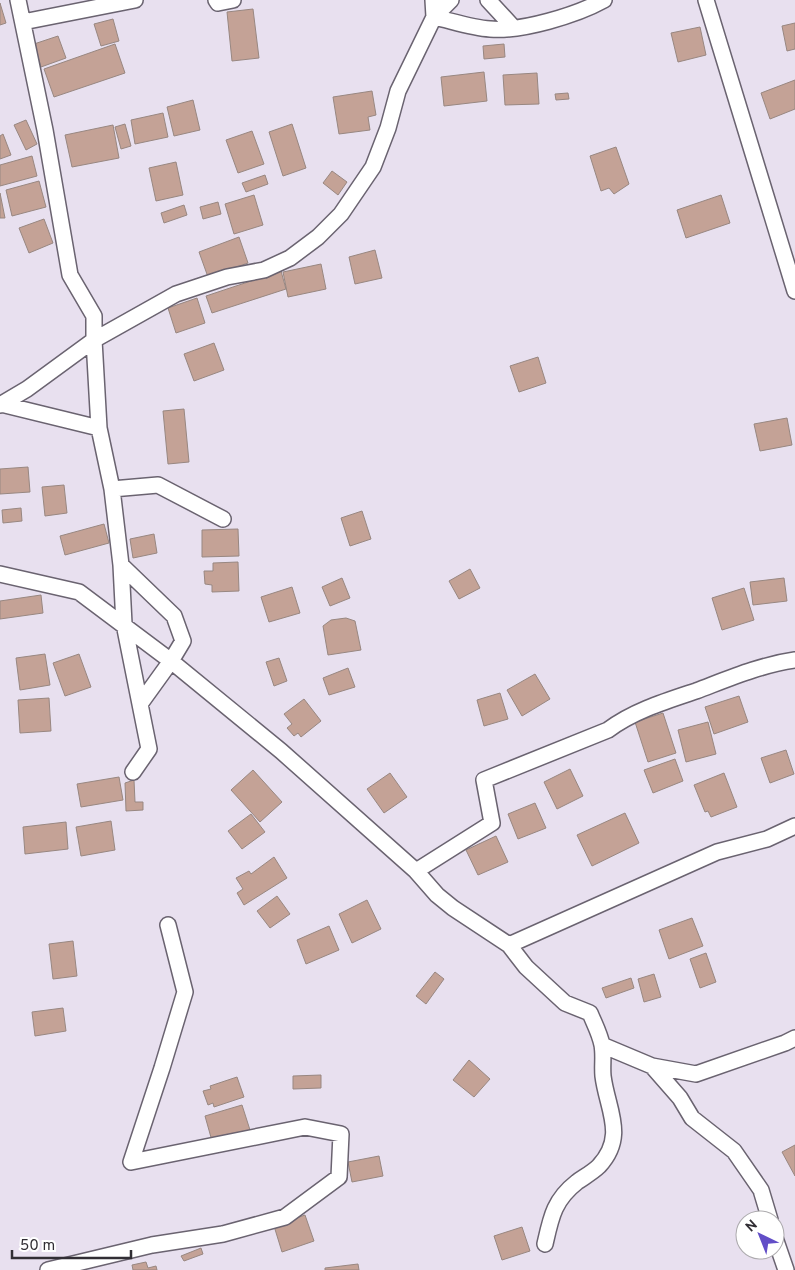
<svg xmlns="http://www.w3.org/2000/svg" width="795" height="1270" font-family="Overpass,sans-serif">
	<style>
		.building { fill: #c4a296; stroke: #988781 }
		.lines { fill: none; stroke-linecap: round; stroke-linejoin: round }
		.minor-casing { stroke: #6a6370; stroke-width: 18 }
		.minor { stroke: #fff; stroke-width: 15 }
	</style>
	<rect width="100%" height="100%" fill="#e8e0ef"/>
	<path class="building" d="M0,3L6,23L0,25Z
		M253,9L259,58L232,61L227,12Z
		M113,19L119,41L101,46L94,24Z
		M795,23V49L787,51L782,26Z
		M700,27L706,55L678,62L671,33Z
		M58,36L66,58L41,67L34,44Z
		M115,44L125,73L54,97L44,69Z
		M504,44L505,57L484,59L483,46Z
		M484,72L487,101L444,106L441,77Z
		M537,73L539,104L505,105L503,75Z
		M795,80V109L770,119L761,93Z
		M372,91L376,115L368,117L370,130L339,134L333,97Z
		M568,93L569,99L556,100L555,94Z
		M193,100L200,130L174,136L167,107Z
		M163,113L168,137L135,144L131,120Z
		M26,120L37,144L26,150L14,125Z
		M125,124L131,146L121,149L115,127Z
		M292,124L306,168L283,176L269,132Z
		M113,125L119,158L72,167L65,135Z
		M252,131L264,164L238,173L226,140Z
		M3,134L11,155L0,159V136Z
		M616,147L629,184L614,194L609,188L601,191L590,156Z
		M32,156L37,176L0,186V165Z
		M176,162L183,195L156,201L149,168Z
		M332,171L347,182L338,195L323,183Z
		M265,175L268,184L246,192L242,183Z
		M39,181L46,207L12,216L6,190Z
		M0,193L5,218H0Z
		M254,195L263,225L234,234L225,204Z
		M721,195L730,223L686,238L677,210Z
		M218,202L221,214L203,219L200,207Z
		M184,205L187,215L164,223L161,213Z
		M44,219L53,243L29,253L19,228Z
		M239,237L248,263L208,277L199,252Z
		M375,250L382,278L355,284L349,257Z
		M321,264L326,289L288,297L283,272Z
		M281,271L286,289L212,313L206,296Z
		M197,298L205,323L176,333L168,308Z
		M214,343L224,370L194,381L184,354Z
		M538,357L546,383L519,392L510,366Z
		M184,409L189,462L168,464L163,411Z
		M787,418L792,445L760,451L754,424Z
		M28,467L30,492L0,494V469Z
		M64,485L67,513L45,516L42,487Z
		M21,508L22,521L3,523L2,510Z
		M362,511L371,539L350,546L341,518Z
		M104,524L109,543L65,555L60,536Z
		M238,529L239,556L202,557V530Z
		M154,534L157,553L133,558L130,539Z
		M238,562L239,591L212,592V585L205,584L204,571H213V563Z
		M470,569L480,588L459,599L449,581Z
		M342,578L350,598L330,606L322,587Z
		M784,578L787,601L753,605L750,582Z
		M292,587L300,613L269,622L261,597Z
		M744,588L754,620L722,630L712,598Z
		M41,595L43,613L0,619V601Z
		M346,618L355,621L361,650L328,655L323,626L331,620Z
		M45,654L50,685L20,690L16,658Z
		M79,654L91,687L65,696L53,663Z
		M279,658L287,681L274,686L266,662Z
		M348,668L355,687L329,695L323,678Z
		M535,674L550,699L522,716L507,690Z
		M500,693L508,719L484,726L477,700Z
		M739,696L748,722L714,734L705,707Z
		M49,698L51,731L20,733L18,700Z
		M304,699L321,721L301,737L298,733L294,736L287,728L292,724L284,714Z
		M663,713L676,753L648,762L635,722Z
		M708,722L716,754L686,762L678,730Z
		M786,750L794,774L770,783L761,758Z
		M675,759L683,781L653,793L644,770Z
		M570,769L583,796L557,809L544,782Z
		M253,770L282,802L260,822L231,790Z
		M390,773L407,797L384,813L367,789Z
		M724,773L737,807L711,817L708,811L705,812L694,785Z
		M119,777L123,800L81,807L77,784Z
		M134,780L135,802H143V810L126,811L125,783Z
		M535,803L546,828L518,839L508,814Z
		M625,813L639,843L592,866L577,835Z
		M251,814L265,832L242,849L228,831Z
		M111,821L115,850L81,856L76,827Z
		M66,822L68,849L25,854L23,827Z
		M496,836L508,862L478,875L466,850Z
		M274,857L287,878L244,905L237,893L243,889L236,878L249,871L251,874Z
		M277,896L290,914L270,928L257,911Z
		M367,900L381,929L352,943L339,914Z
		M692,918L703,946L669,959L659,930Z
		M329,926L339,950L306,964L297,940Z
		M73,941L77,976L53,979L49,944Z
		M706,953L716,982L700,988L690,959Z
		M435,972L444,979L426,1004L416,996Z
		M654,974L661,997L644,1002L638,979Z
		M631,978L634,988L606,998L602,988Z
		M63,1008L66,1031L35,1036L32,1012Z
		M469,1060L490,1079L474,1097L453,1080Z
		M321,1075V1088L293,1089V1076Z
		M237,1077L244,1097L214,1107L213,1103L208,1105L203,1091L211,1089L210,1086Z
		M242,1105L250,1130L212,1141L205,1116Z
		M795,1145V1176L782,1152Z
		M379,1156L383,1176L352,1182L348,1162Z
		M305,1215L314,1241L282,1252L274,1226Z
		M522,1227L530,1251L502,1260L494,1236Z
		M201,1248L203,1254L184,1261L181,1256Z
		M146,1262L148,1268L156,1266L157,1270H133L132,1265Z
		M358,1264L359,1270H325V1268Z"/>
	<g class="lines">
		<g class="minor-casing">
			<path id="minor" d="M216,0L218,3L233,0
				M488,0L513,27
				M706,0L795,291
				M434,17C452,21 472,28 490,29C521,32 577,15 604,0
				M434,17L451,0
				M23,22L135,0
				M1,404L99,428L112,489L158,485L223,519
				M0,405L27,389L94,340V316L70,275L45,130L18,0
				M99,428L94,340L176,294L227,277L264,270L290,258L318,237L341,214L373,167L388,128L398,91L434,17L433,0
				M112,489L121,565L174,616L183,641L171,661L281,751L416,871L437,895L453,908L509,945L526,967L565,1003L590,1013C594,1023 600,1034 602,1045C604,1055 602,1066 603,1076C607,1109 627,1136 599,1166C593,1172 584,1177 577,1182C554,1200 551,1217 545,1244
				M121,565L124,624L149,749L133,772
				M0,574L79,592L171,661L140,704
				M416,871L492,823L484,780L608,730C633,711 666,701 696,691C728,679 760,665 795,660
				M509,945L717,852L767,839L795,826
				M602,1045L652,1066L680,1098L692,1118L734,1151L761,1190L770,1220
				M652,1066L696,1074L785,1043L795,1038
				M775,1238L786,1270
				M48,1270L152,1245L223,1234L285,1217L339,1177L341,1134L305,1127L131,1162L162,1068L185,992L168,925"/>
		</g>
		<use href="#minor" class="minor"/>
	</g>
	<g transform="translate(760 1235) rotate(317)"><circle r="24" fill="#ffffff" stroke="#adabae"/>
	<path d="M0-4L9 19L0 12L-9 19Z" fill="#624ec7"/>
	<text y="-8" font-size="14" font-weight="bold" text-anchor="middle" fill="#312e34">N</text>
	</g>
	<path d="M12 1250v8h119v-8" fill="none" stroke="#312e34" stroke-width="2.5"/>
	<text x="20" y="1250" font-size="15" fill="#312e34" stroke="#ffffff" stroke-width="4" paint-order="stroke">50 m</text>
</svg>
